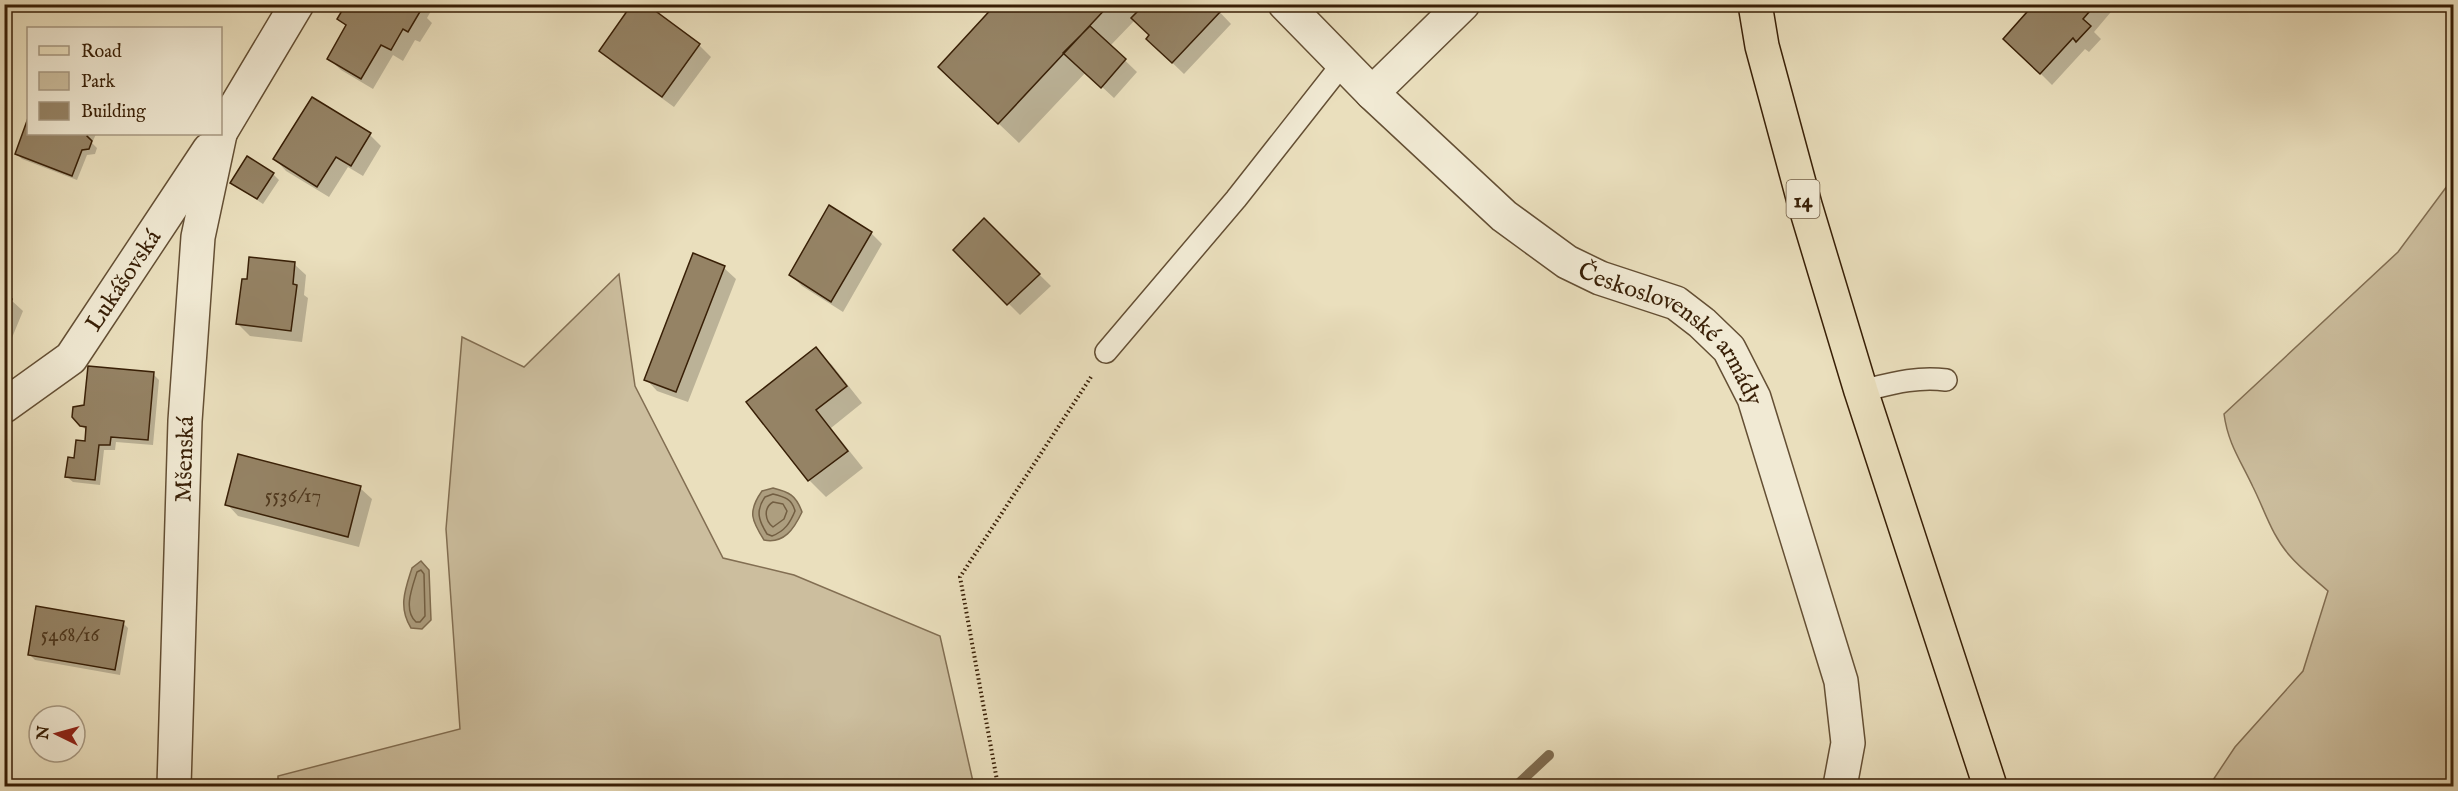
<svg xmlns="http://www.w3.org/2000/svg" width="2458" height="791" font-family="'IM FELL English',serif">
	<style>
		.green { fill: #ccbe9e; stroke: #826e52; stroke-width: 1.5 }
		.water { fill: #ad9e7f; stroke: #7e6b4f; stroke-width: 1.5 }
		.shadow { fill: #0003 }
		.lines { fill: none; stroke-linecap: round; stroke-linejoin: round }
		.shore { stroke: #725e42; stroke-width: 1.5 }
		.stream { stroke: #7e6b4f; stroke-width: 10 }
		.building { fill: #958365; stroke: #381f06; stroke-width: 1.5 }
		.service-casing { stroke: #644f34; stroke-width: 24 }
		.minor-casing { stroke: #644f34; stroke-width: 36 }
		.primary-casing { stroke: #381f06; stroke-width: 36 }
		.path { stroke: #381f06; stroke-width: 4; stroke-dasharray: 1.5 3; stroke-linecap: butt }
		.service { stroke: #f1ead4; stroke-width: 21 }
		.minor { stroke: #f1ead4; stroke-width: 33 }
		.primary { stroke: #eadfbd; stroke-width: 33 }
		.labels { text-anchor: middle; stroke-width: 4.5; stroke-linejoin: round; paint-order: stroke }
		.number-label { font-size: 21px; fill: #4f381e }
		.shield { fill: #f1ead4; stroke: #705c44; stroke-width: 1.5 }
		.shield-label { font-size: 22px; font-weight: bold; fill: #381f06 }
		.street-label { font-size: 24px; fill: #381f06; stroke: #f1ead4 }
	</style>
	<rect width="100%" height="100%" fill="#eadfbd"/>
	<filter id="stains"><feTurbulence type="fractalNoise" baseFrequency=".00333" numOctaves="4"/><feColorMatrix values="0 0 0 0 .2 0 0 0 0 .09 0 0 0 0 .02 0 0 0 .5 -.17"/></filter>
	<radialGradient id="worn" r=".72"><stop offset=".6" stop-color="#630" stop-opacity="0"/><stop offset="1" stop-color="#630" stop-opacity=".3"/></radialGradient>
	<path class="green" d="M2453,178V786H2209L2235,747L2303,671L2328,591C2316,580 2301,569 2290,556C2272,536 2265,511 2253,487C2241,461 2228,444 2224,414L2398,252Z
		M619,274L635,386L723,558L794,575L940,636L974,786H278V776L460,729L446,529L462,337L524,367Z"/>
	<path class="water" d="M773,488C789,492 796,495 802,512C794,529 784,544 764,540C752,521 747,512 762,491Z
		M421,561L429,570L431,620L422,629L411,628C398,607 405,590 412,568Z"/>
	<path class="shadow" d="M347,4H435L427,18L432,23L420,42L415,40L403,61L393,55L373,89L341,70L329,59L347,27L339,19Z
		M998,4H1212L1231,24L1184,74L1159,50L1151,35L1135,20L1110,46L1137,72L1114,98L1086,72L1019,143L960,87Z
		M2036,4L2116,6L2094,32L2101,39L2089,52L2085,49L2052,85L2005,38Z
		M699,45L711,57L674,107L612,62L601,50Z
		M28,122V134H96L92,143L97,148L95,154L87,155L77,180L22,159L17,154Z
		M370,135L381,146L363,176L348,167L329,197L286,171L275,159Z
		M273,174L279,180L263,204L232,183Z
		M984,220L1051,286L1020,315L955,250Z
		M871,233L882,244L843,312L802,286L791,275Z
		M294,264L306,275L304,295L308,298L302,342L250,336L238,324Z
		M724,268L736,279L688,402L657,391L646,379Z
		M4,297L11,300L23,311L9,345L4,343Z
		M815,349L832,365L862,403L831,428L863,468L826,497L809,480L748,403Z
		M153,374L159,380L153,445L116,442L115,450H104L100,485L73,482L67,477L86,443L87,431L81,425L86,406Z
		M360,488L372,499L359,547L238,516L227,504Z
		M123,623L128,628L120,675L35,660L30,655Z"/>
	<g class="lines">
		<path class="shore" d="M773,494C785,497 792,499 795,511C790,523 785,531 772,536L767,534C759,521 755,511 765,497Z
			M773,502L783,504L787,511L784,519L773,527C765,521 763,508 773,502Z
			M421,570L424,574L425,616L420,622H416C403,610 412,588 417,572Z"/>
		<path class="stream" d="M1516,786L1549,755"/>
	</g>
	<path class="building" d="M346,4H417L416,7L421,10L408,32L403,29L391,50L381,45L361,79L327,59L346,25L337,19Z
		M632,4H646L700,44L662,97L599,51Z
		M996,4H1110L998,124L938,67Z
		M1145,4H1214L1221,11L1172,63L1146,39L1149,35L1131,18Z
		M2034,4H2096L2083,19L2091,26L2076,42L2073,38L2040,74L2003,39Z
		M1090,26L1126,59L1101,88L1063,53Z
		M312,97L371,133L351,166L336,157L317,187L273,159Z
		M28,118V134H88L87,136L92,141L89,149L82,150L72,176L15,154Z
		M247,156L274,173L257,199L230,183Z
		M829,205L872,232L831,302L789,275Z
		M984,218L1040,274L1007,305L953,250Z
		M693,253L725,266L676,392L644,380Z
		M249,257L295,262L293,284L297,285L291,331L236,324L242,279H247Z
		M4,295L12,299L4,317Z
		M816,347L847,386L816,410L848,451L808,481L746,402Z
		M88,366L154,372L148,440L111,437L110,445H99L95,480L65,477L68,457L74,458L76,440L85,441L86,427L80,426L72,417L73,407L84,405Z
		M238,454L361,486L348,537L225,505Z
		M36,606L124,621L115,670L28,655Z"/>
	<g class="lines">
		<g class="service-casing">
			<path id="service" d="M1106,352L1236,199L1343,63
				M1861,391C1890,384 1916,376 1946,380"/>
		</g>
		<g class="minor-casing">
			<g id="minor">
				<path id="s1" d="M1285,4L1372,93L1504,216L1567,262L1600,278L1676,303L1702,323L1729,349L1754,398L1841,681L1848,743L1840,786"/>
				<path d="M1372,93L1463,4"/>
				<path d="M220,133L297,4"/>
				<path id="s2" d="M4,406L71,358L209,150"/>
				<path id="s3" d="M174,786L185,421L198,237L220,134"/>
			</g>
		</g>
		<g class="primary-casing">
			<path id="primary" d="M1755,4L1762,46L1805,205L1861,391L1990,786"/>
		</g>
		<path class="path" d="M998,786L960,577L1091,377"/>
		<use href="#service" class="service"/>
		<use href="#minor" class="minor"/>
		<use href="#primary" class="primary"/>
	</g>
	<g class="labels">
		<g class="number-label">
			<text x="293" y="502">5536/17</text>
			<text x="70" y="641">5468/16</text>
		</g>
		<rect class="shield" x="1786.5" y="180" width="33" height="38" rx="4.5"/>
		<g class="shield-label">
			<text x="1803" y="207">14</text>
		</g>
		<g class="street-label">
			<text dy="8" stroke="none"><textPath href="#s2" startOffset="176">Lukášovská</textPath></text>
			<text dy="8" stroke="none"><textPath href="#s1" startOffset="514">Československé armády</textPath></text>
			<text dy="8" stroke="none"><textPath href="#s3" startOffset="327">Mšenská</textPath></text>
		</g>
	</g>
	<rect width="2458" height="791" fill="none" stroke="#eadfbd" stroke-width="24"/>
	<rect x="6" y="6" width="2446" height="779" fill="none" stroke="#381f06" stroke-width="3"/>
	<rect x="12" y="12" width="2434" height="767" fill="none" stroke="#381f06" stroke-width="1.5"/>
	<rect x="27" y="27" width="195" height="108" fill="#f1ead4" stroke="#a79982" stroke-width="1.5"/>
	<rect x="39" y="46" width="30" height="9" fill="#eadfbd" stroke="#a79982" stroke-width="1.5"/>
	<text x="81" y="57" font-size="18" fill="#381f06">Road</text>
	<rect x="39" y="72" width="30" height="18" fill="#ccbe9e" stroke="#a79982" stroke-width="1.5"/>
	<text x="81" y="87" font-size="18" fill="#381f06">Park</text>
	<rect x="39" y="102" width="30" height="18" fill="#958365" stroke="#a79982" stroke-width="1.5"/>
	<text x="81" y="117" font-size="18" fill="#381f06">Building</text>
	<g transform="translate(57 734) rotate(275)"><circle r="28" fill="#f1ead4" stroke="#a79982" stroke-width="1.5"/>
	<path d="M0-4.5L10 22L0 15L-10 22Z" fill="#8f2418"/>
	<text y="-9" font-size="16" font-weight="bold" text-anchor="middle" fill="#381f06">N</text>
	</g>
	<rect width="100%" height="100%" filter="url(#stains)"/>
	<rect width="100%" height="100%" fill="url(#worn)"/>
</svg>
